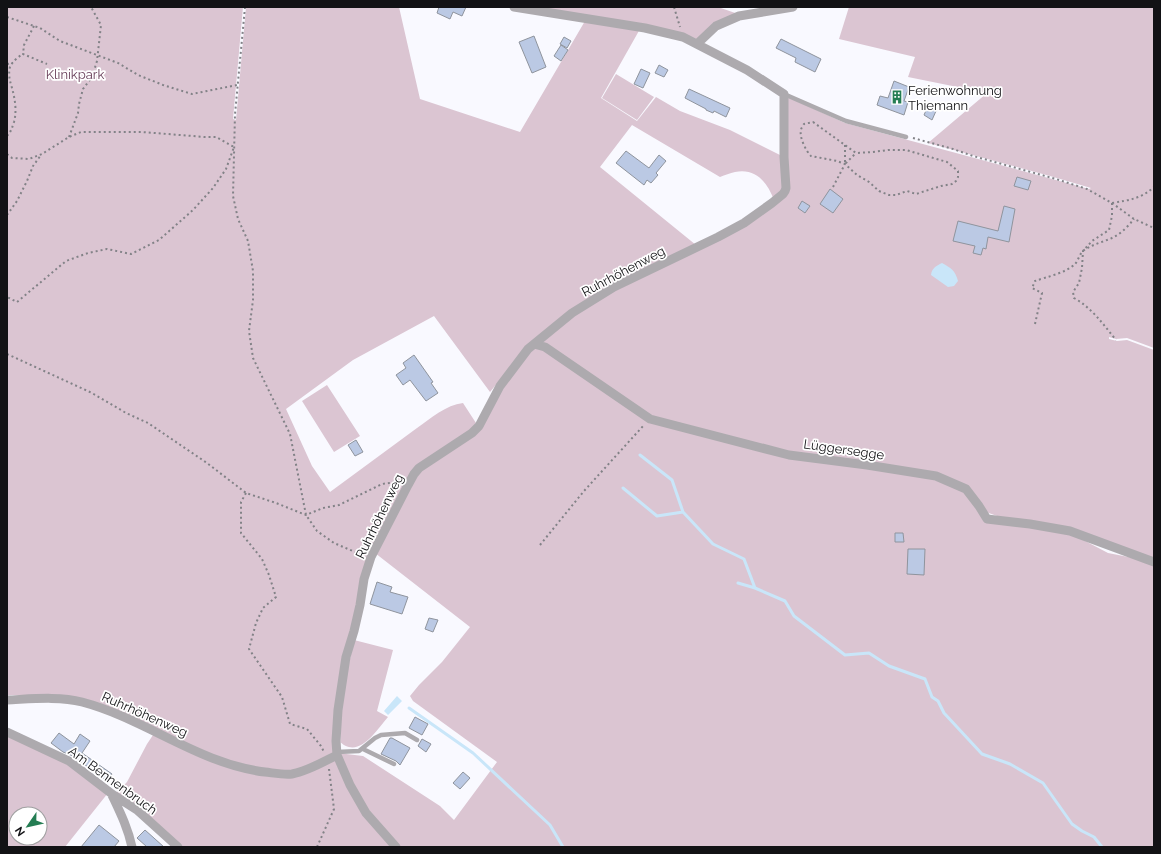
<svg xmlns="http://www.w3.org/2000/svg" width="1161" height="854" font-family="Raleway,sans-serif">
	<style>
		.green { fill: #dbc5d2; fill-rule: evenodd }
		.water { fill: #c9e6f9 }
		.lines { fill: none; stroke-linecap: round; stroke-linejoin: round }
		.stream { stroke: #c9e6f9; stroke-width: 3 }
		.building { fill: #bbc9e4; stroke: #8f949d }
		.path { stroke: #828287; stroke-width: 2; stroke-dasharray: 2 3; stroke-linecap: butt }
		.service { stroke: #adaaae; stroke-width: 4.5 }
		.minor { stroke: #adaaae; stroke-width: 9 }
		.labels { text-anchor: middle; stroke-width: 3.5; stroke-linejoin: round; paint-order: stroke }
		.park-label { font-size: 13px; fill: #673d58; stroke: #fff }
		.poi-label { font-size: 13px; fill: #121215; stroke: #fff; text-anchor: start }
		.street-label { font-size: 13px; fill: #121215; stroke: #fff }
	</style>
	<rect width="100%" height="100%" fill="#f9f9ff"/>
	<path class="green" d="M7,7H243L233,119L236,120L246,7H399L420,99L520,132L585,21L640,29L601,98L637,121L656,97L680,111L730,130L782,156L784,189L774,200C767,182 756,168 735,172C730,173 725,175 720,177L632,125L600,167L696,245L612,285L532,341L490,392L434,316L353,360L286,409L312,466L330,492C359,471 388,449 417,428C431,418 446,405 463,403L476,423L472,429L417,468L369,557L341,683L340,767L393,847H181L116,793L127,782L147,744L153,735L104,711L61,695H7Z
		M524,7H718L738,14L696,42Z
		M849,7H1154V348L1127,338L1116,339L1109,337V339L1117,341L1127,340L1154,350V561L1070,530L1011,521L986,512L967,487L918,474L966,491L982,516L1070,533L1108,553L1154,562V847H399L366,812L338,753L363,756L440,806L454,820L497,762L413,701L410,696L419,685L442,662L470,627L375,553L417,473L476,432L492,402L532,348L573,316L615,289L749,223L787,189L788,97L845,123L1089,189L1091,188L1050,176L928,143L987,93L908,77L915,57L839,39Z
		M616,74L654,97L637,120L602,98Z
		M327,385L360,436L334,452L302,401Z
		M354,640L393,650L377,711L388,717C375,732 358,761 338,740L345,681Z
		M7,735L67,763L108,793L65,847H7ZM16,814H40V838H16Z"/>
	<path class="water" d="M942,263C951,268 955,270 958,281L954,286L948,287L931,275C932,268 936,266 942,263Z
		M397,696L402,701L388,715L384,711Z"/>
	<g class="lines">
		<path class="stream" d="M640,455L672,480L683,512L713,544L744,559L755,588L785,601L794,616L845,655L869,653L889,666L925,679L932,697L938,701L944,713L982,754L1010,764L1043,783L1072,824L1082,831L1094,837L1102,847
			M623,488L657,516L683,512
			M738,583L755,588
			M409,708L473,753L550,825L563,847"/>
	</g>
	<path class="building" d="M439,7H466L462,16L453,12L450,19L437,13Z
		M534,36L546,67L532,73L519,42Z
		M564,37L571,41L567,48L560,44Z
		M781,39L821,59L815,72L795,62L796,58L776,48Z
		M561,45L568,50L561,61L554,56Z
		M659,65L668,70L664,77L655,73Z
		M641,69L650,73L643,88L634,84Z
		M894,81L909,87L904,101L908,102L904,115L877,105L880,96L888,98Z
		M689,89L730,108L726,117L714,111L713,113L706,110V109L685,98Z
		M928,106L936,111L932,120L924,115Z
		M626,151L649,168L659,155L666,161L656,173L658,175L651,183L647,180L644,185L616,163Z
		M1017,177L1031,181L1028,190L1014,186Z
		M830,189L843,199L833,213L820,204Z
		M802,201L810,206L805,213L798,208Z
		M1004,206L1015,209L1009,242L988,237L986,249L983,248L981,255L973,253L975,246L953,241L958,221L998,231Z
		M414,355L433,382L431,383L438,393L426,401L410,380L403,385L396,375L406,368L403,363Z
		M356,440L363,452L355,456L348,445Z
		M895,533H903L904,542H895Z
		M908,549H925L924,575L907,574Z
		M377,582L392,587L390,592L408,597L402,614L370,604Z
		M429,618L438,620L433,632L425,629Z
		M415,717L428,724L422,735L409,728Z
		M59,733L74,744L80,734L90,741L82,753L112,774L107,781L73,756L63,752L51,743Z
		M390,738H392L410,748L400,765L396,761L381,754Z
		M422,739L431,744L426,752L418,746Z
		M463,772L470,778L460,789L453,783Z
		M99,825L119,841L114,847H81Z
		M145,830L164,847H147L137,838Z"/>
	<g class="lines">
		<path class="path" d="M245,7L235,114L233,196L238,219L248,241L253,271V300L249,331L253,358L290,434L306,515L317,531L334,543L362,555
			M674,7L680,27
			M7,17L40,28L60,41L118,63L138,75L163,85L192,94L237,85
			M34,26L24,45L23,54L47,64
			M7,64L13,63
			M813,122L856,153L873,152L888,150H906L947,162L958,171V177L956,181L952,184L941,186L916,194L907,191L896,195H889L879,191L869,182L857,175L845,164L837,161L811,156C806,151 799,137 801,130C801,128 803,126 804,124Z
			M7,136C11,132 12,128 14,122C17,111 15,99 12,88C10,81 8,75 10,67C12,62 18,57 23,54
			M69,137L78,113L79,104L83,89L92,77L97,61L101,25L91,7
			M913,138L953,149L973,156L1056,179L1087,189L1112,203L1134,219L1154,228
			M845,145V164L856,153
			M7,154L12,158L29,159L42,154L69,137L81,132H142L205,137H216L234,147L226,169L213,188L193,210L159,240L131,254L107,249L88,253L66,261L17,302L7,297
			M833,187L845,164
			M1112,203V216L1109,230L1092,241L1083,251L1082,268L1079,283L1073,292L1074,298C1092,308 1103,324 1116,340
			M1112,203C1129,200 1141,199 1154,187
			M7,215L17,201L27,181L33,166L41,155
			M1035,324L1042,293L1032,288L1035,281C1046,277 1066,273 1075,264C1078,261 1079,255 1083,251C1092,244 1104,242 1114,237C1122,233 1129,225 1134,219
			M7,354L92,393L126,413L148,423L207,463L246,493L276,503L306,515L323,508L339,505L382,484L396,482L400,483
			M246,493L241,502V533L262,559L269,575L276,597L263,608L256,623L249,649L282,697L290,724L307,729L321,746L324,752
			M540,545L584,491L644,425
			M317,847L334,809L329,769"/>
		<path class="service" d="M784,94L846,121L906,137
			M363,749L394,764
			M337,752L359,751L375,738L381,735L405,733L417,740"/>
		<path class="minor" d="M697,44L716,26L739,16L793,7
			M534,344L545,347L650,419L789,455L867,465L936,476L966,489L979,506L987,519L1030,524L1070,531L1154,562
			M7,700C31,699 59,696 82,702C146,719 199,764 265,772C274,773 284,775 292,774C308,771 323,762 337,755
			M7,732L69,761L112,794L137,810L178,847
			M112,795C120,812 128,828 132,847
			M396,847L366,813L350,785L337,755L336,741L338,710L346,657L354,631L360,605L364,579L371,557L408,485L414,474L419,468L472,433L479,426L500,386L528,349L572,313L614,287L718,237L744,223L772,203L783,194L785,191L786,188L784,157V94L747,70L683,37L645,28L514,7"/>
	</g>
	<defs>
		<g id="building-bare" transform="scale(1.08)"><path d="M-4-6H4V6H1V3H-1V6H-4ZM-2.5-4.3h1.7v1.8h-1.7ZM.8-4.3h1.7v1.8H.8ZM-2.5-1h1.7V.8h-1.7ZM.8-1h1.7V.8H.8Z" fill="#247d53" stroke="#fff" stroke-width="2.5" paint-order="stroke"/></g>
	</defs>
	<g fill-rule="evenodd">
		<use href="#building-bare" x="897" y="97"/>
	</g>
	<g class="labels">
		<g class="park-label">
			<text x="75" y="79">Klinikpark</text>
		</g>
		<g class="poi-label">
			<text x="908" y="95">Ferienwohnung<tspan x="908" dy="15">Thiemann</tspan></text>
		</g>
		<g class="street-label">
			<text transform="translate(623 271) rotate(-28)" y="5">Ruhrhöhenweg</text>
			<text transform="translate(844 449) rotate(8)" y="5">Lüggersegge</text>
			<text transform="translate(379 516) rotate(-64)" y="5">Ruhrhöhenweg</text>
			<text transform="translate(145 714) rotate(24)" y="5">Ruhrhöhenweg</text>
			<text transform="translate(113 780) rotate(36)" y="5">Am Bennenbruch</text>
		</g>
	</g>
	<rect width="1161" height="854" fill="none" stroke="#121215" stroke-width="16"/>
	<g transform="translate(28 826) rotate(236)"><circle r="19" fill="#ffffff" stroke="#a0a0a1"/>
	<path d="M0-3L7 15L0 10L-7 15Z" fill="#247d53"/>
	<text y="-6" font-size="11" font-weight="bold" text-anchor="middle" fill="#121215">N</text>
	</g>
</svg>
